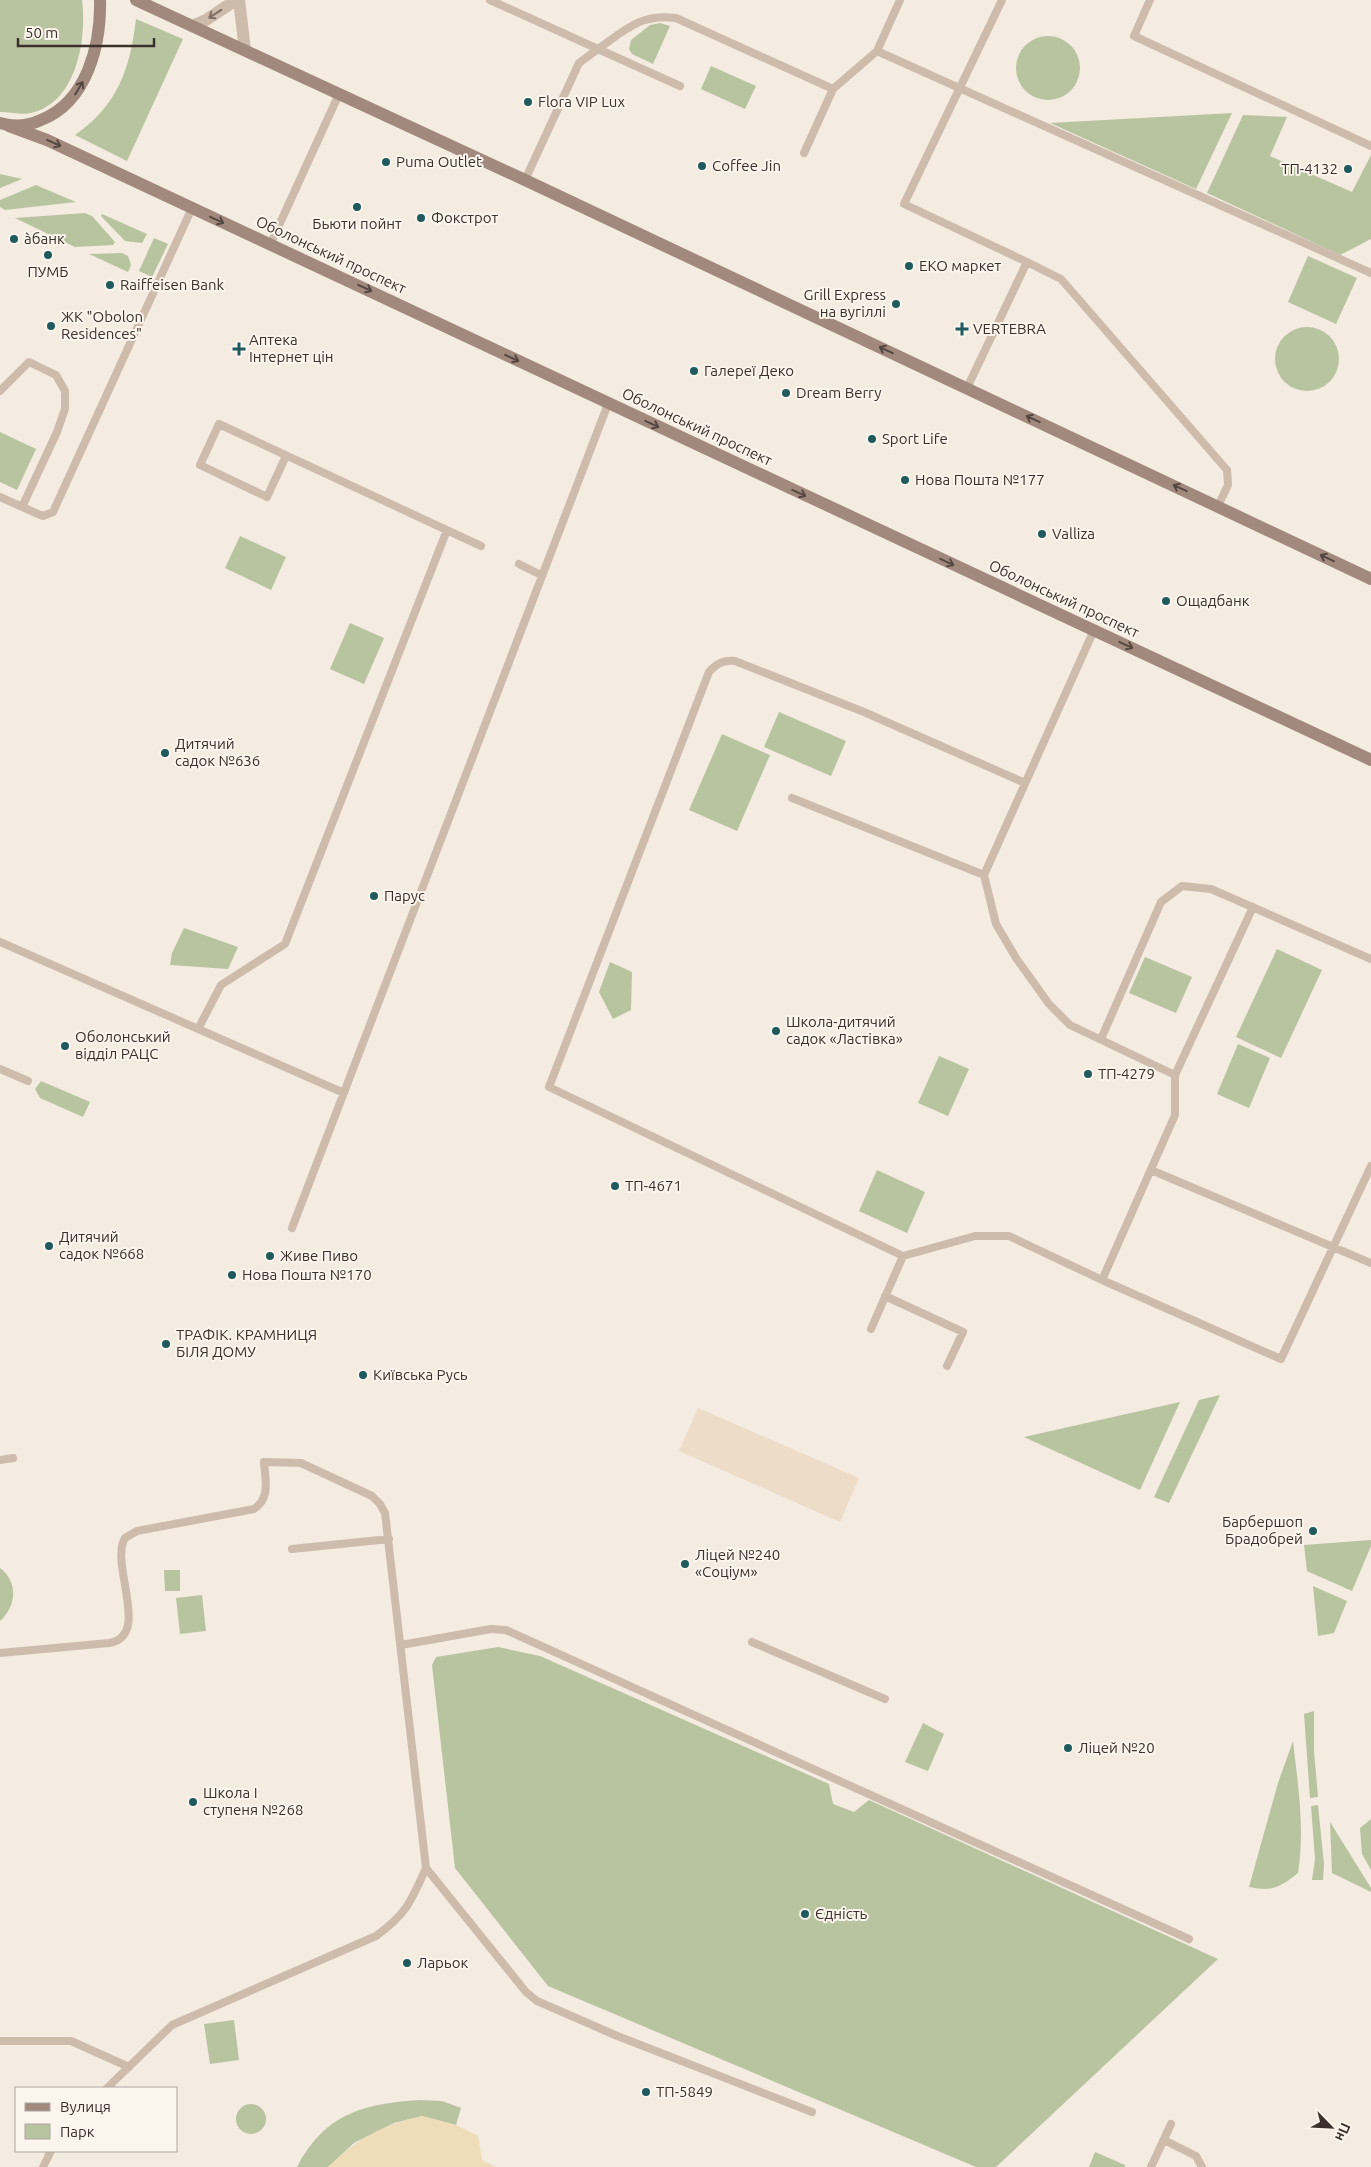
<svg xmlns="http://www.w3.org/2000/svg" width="1371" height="2167" font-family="Ubuntu,sans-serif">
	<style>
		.green { fill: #b8c4a0 }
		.sand { fill: #efdcb8 }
		.plaza { fill: #ecdcc8 }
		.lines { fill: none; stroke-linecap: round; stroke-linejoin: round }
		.lane { stroke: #cdbbac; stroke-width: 8 }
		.street { stroke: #cdbbac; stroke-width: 12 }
		.secondary { stroke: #a18a7d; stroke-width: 12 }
		.oneway { stroke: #7d6f65 }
		.oneway2 { stroke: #544640 }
		.poi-dot { fill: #1f5a5e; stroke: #fbf5ee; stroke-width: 2 }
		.labels { text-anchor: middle; stroke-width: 4; stroke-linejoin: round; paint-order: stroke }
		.poi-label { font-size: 15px; fill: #3b302b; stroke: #fbf5ee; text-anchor: start }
		.street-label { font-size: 15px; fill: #3b302b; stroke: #fbf5ee }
	</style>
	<rect width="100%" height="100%" fill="#f4ebe1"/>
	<path class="green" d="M0,0H82C87,38 77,103 31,113C21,115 10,112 0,112Z
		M136,19L183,39L127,161L75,135C118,105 130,69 136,19Z
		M660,23L670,26L653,64L632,54L629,49L631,40L650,25Z
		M1016 68a32 32 0 1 1 64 0a32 32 0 1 1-64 0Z
		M711,66L756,86L745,109L701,89Z
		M1232,113L1196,189L1050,123Z
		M1243,115L1287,117L1270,156L1352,192L1371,155V239L1340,255L1207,193Z
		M0,174L22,179L0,188Z
		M36,185L76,202L5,210L0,207V200Z
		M85,213L92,216L115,242L113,245L75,247L15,218Z
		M102,214L147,234L142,243L125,241L101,216Z
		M154,238L168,244L152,277L139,271Z
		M122,253L128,256L131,265L128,272L89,254Z
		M1308,256L1357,278L1336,324L1288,302Z
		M1275 359a32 32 0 1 1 64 0a32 32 0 1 1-64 0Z
		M0,432L36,449L17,490L0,482Z
		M240,536L286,557L271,590L225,568Z
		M350,623L384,638L364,684L330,669Z
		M779,712L846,741L831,776L764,747Z
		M722,734L770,755L737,831L689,810Z
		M184,928L238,947L228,969L170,965L172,953Z
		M1277,949L1322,970L1281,1058L1236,1037Z
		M1145,957L1192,977L1176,1013L1129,993Z
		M610,962L632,972L631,1010L613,1019L599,992Z
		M1238,1044L1270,1058L1249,1108L1217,1094Z
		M939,1056L969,1069L948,1116L918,1103Z
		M41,1081L90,1102L83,1117L40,1098L35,1089Z
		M877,1170L925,1192L907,1233L859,1211Z
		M1220,1395L1169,1503L1154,1497L1199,1400Z
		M1180,1402L1140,1490L1024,1437Z
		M1371,1540V1546L1352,1591L1307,1571L1304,1545Z
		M0,1568C19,1582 16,1607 0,1621Z
		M164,1570H180V1591H165Z
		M1313,1586L1347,1601L1334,1633L1318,1636Z
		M202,1595L206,1631L180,1634L176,1598Z
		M498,1647L540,1656L829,1784L833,1804L854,1812L869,1800L1218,1959L996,2167H976L548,1986L455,1868L432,1665L436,1657Z
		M1314,1711V1751L1318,1797L1310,1798L1304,1714Z
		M923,1723L944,1734L928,1771L905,1762Z
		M1293,1741C1298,1785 1305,1829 1298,1873C1280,1887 1273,1892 1249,1887L1278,1783Z
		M1318,1805L1324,1864L1323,1880H1312L1315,1859L1311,1806Z
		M1371,1819V1870L1362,1854L1360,1828Z
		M1330,1822L1371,1888V1892L1332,1873Z
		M234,2020L239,2060L210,2064L204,2024Z
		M419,2100L442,2101L461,2108L456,2125L422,2116L394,2123L354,2143L328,2167H297C325,2114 362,2104 419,2100Z
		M236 2119a15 15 0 1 1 30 0a15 15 0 1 1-30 0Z
		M1095,2152L1125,2165V2167H1089Z"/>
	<path class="sand" d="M422,2116L456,2125L478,2136L482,2160L496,2167H328C359,2138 380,2126 422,2116Z"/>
	<path class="plaza" d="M698,1408L859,1478L840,1522L679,1451Z"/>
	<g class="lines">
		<path class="lane" d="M490,0L598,49L579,63L525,180
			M1150,0L1134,36L1371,146
			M598,49C625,30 641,13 676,18L833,89L804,153
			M598,49L680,86
			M877,51L1371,273
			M833,89L877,51L900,0
			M270,245L339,94
			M1027,262L1061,279L1227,470L1228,485L1218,506
			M967,388L1027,262L904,204L1002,0
			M0,391L29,362L56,375L65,391V409L57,432L22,507
			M286,456L267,497L200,465L219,424L481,546
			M0,497L38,514L43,516L53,512L192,208
			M519,564L541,575
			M1094,630L984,875L996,924L1016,958L1049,1004L1070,1025L1175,1075V1115L1102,1280
			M1025,783L864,712L735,661C724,660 717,663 709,672L549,1087L903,1256L975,1236H1009L1102,1280L1281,1359L1371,1166
			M792,798L984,875
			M0,942L344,1093
			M198,1029L221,985L285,944L447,530
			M1101,1039L1161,902L1182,886L1211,889L1371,959
			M0,1069L28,1081
			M1175,1075L1253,907
			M1151,1170L1371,1263
			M292,1228L608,404
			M885,1296L963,1332L947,1366
			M871,1329L903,1256
			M0,1460L13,1458
			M292,1549L389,1539
			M752,1642L885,1699
			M401,1645L491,1629L506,1630L1189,1939
			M0,1653L109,1643C152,1636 109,1564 125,1538L137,1531L254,1509C271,1498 265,1479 264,1462L301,1463L372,1496L380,1504L385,1513L426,1868C411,1902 406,1914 376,1936L172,2025L107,2088
			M426,1868L526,1992L537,2001L615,2035L812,2112
			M0,2041H71L129,2067
			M1164,2140L1196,2156L1202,2167
			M43,2167L51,2151
			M1151,2167L1171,2124"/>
		<path class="street" d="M239,0L245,50
			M192,26L206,20L236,0"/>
		<path class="secondary" d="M136,0L525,180L1371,579
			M0,123C13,127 28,126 41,120C87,102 101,45 100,0
			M9,126L47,140L1371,760"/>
	</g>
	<defs><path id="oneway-shaft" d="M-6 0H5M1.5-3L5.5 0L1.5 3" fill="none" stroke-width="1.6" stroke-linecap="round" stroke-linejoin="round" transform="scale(1.25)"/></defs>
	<use class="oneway" href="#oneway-shaft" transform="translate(215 14) rotate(147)"/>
	<g class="oneway2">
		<use href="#oneway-shaft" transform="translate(79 88) rotate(-59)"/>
		<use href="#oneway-shaft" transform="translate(54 143) rotate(25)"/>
		<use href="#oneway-shaft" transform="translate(217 220) rotate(25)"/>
		<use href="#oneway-shaft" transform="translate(365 288) rotate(25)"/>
		<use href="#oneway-shaft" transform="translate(886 350) rotate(-155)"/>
		<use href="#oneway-shaft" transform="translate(512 358) rotate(25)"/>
		<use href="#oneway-shaft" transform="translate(1033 419) rotate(-155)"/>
		<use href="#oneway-shaft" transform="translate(652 424) rotate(25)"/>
		<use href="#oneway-shaft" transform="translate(1180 488) rotate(-155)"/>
		<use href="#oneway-shaft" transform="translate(799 493) rotate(25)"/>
		<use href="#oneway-shaft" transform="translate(1327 558) rotate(-155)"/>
		<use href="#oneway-shaft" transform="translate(947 562) rotate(25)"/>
		<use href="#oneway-shaft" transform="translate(1126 645) rotate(25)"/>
	</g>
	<g class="poi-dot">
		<circle cx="528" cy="102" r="5"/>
		<circle cx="386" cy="162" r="5"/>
		<circle cx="702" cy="166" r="5"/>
		<circle cx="1348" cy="169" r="5"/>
		<circle cx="357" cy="207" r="5"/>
		<circle cx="421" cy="218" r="5"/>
		<circle cx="14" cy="239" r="5"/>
		<circle cx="48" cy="255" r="5"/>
		<circle cx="909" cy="266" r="5"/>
		<circle cx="110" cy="285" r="5"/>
		<circle cx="896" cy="304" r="5"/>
		<circle cx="51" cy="326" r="5"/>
		<path d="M959.5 321.5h5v5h5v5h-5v5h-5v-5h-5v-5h5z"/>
		<path d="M236.5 341.5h5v5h5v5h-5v5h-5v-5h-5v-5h5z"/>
		<circle cx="694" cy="371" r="5"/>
		<circle cx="786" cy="393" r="5"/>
		<circle cx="872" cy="439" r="5"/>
		<circle cx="905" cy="480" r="5"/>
		<circle cx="1042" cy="534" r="5"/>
		<circle cx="1166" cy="601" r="5"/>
		<circle cx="165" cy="753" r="5"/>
		<circle cx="374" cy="896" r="5"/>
		<circle cx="776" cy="1031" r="5"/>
		<circle cx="65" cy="1046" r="5"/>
		<circle cx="1088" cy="1074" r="5"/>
		<circle cx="615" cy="1186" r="5"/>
		<circle cx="49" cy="1246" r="5"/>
		<circle cx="270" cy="1256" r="5"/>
		<circle cx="232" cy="1275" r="5"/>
		<circle cx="166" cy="1344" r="5"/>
		<circle cx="363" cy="1375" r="5"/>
		<circle cx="1313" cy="1531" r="5"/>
		<circle cx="685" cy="1564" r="5"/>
		<circle cx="1068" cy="1748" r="5"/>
		<circle cx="193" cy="1802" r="5"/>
		<circle cx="805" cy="1914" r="5"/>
		<circle cx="407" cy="1963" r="5"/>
		<circle cx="646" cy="2092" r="5"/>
	</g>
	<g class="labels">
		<g class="poi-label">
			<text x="538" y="107">Flora VIP Lux</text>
			<text x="396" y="167">Puma Outlet</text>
			<text x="712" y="171">Coffee Jin</text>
			<text x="1338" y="174" text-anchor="end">ТП-4132</text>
			<text x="431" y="223">Фокстрот</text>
			<text x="357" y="229" text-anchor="middle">Бьюти пойнт</text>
			<text x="24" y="244">а̀банк</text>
			<text x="919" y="271">ЕКО маркет</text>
			<text x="48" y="277" text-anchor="middle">ПУМБ</text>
			<text x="120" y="290">Raiffeisen Bank</text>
			<text x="886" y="300" text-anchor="end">Grill Express<tspan x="886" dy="17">на вугіллі</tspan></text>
			<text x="61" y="322">ЖК "Obolon<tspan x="61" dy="17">Residences"</tspan></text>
			<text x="973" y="334">VERTEBRA</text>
			<text x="249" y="345">Аптека<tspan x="249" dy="17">Інтернет цін</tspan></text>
			<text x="704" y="376">Галереї Деко</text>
			<text x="796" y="398">Dream Berry</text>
			<text x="882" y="444">Sport Life</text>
			<text x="915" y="485">Нова Пошта №177</text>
			<text x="1052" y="539">Valliza</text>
			<text x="1176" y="606">Ощадбанк</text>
			<text x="175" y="749">Дитячий<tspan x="175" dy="17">садок №636</tspan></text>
			<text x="384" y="901">Парус</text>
			<text x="786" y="1027">Школа-дитячий<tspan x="786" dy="17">садок «Ластівка»</tspan></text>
			<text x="75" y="1042">Оболонський<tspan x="75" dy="17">відділ РАЦС</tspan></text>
			<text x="1098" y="1079">ТП-4279</text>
			<text x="625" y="1191">ТП-4671</text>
			<text x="59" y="1242">Дитячий<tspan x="59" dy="17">садок №668</tspan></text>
			<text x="280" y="1261">Живе Пиво</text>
			<text x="242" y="1280">Нова Пошта №170</text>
			<text x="176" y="1340">ТРАФІК. КРАМНИЦЯ<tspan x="176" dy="17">БІЛЯ ДОМУ</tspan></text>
			<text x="373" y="1380">Київська Русь</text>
			<text x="1303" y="1527" text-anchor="end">Барбершоп<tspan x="1303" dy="17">Брадобрей</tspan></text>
			<text x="695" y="1560">Ліцей №240<tspan x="695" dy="17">«Соціум»</tspan></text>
			<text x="1078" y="1753">Ліцей №20</text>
			<text x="203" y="1798">Школа І<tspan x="203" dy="17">ступеня №268</tspan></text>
			<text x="815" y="1919">Єдність</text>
			<text x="417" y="1968">Ларьок</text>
			<text x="656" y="2097">ТП-5849</text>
		</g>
		<g class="street-label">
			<text transform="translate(331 255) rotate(25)" y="5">Оболонський проспект</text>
			<text transform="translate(697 427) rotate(25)" y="5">Оболонський проспект</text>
			<text transform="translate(1064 599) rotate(25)" y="5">Оболонський проспект</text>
		</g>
	</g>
	<rect x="15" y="2087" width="162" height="65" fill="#fbf5ee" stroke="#aea6a0"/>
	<rect x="25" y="2103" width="25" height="8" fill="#a18a7d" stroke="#aea6a0"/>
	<text x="60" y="2112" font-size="15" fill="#3b302b">Вулиця</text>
	<rect x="25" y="2124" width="25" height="15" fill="#b8c4a0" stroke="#aea6a0"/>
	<text x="60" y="2137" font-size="15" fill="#3b302b">Парк</text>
	<g transform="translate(1331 2127) rotate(114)" stroke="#fbf5ee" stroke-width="4" paint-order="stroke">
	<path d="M0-4L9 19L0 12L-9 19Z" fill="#3b302b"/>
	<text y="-8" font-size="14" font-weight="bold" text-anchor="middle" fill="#3b302b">Пн</text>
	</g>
	<path d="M18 38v8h136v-8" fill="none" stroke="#3b302b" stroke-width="2.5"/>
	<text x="25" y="38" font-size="15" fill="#3b302b" stroke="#fbf5ee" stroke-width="4" paint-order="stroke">50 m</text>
</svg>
